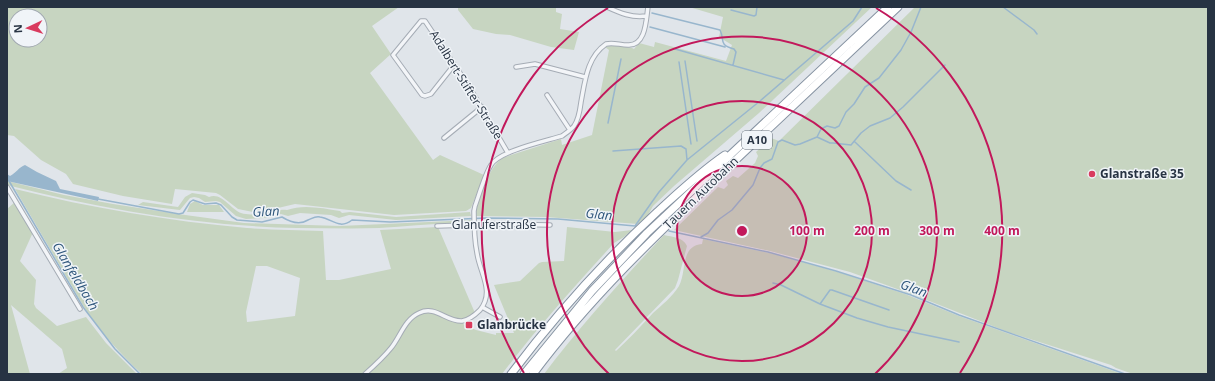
<svg xmlns="http://www.w3.org/2000/svg" width="1215" height="381" font-family="'Open Sans',sans-serif">
	<style>
		.green { fill: #c7d5c1; fill-rule: evenodd }
		.water { fill: #98b6cd }
		.lines { fill: none; stroke-linecap: round; stroke-linejoin: round }
		.stream { stroke: #98b6cd; stroke-width: 1.5 }
		.minor-casing { stroke: #a5acb5; stroke-width: 5.5 }
		.motorway-casing { stroke: #8693a2; stroke-width: 9 }
		.minor { stroke: #f3f5f8; stroke-width: 3.5 }
		.motorway { stroke: #fff; stroke-width: 7 }
		.ring { fill: none; stroke: #c2185b; stroke-width: 2 }
		.poi-dot { fill: #d93b5e; stroke: #f0f4f8; stroke-width: 1.5 }
		.labels { text-anchor: middle; stroke-width: 3; stroke-linejoin: round; paint-order: stroke }
		.shield { fill: #f0f4f8; stroke: #636d79; stroke-width: 1 }
		.shield-label { font-size: 11px; font-weight: bold; fill: #273343 }
		.street-label { font-size: 12px; fill: #273343; stroke: #f0f4f8 }
		.poi-label { font-size: 12px; font-weight: bold; fill: #273343; stroke: #f0f4f8; text-anchor: start }
		.water-label { font-size: 13px; font-style: italic; fill: #2e567b; stroke: #f0f4f8 }
		.centre { fill: #c2185b; stroke: #f0f4f8; stroke-width: 2 }
		.ring-label { font-size: 12px; text-anchor: middle; font-weight: bold; fill: #c2185b; stroke: #f0f4f8; stroke-width: 3; stroke-linejoin: round; paint-order: stroke }
	</style>
	<rect width="100%" height="100%" fill="#e0e5ea"/>
	<path class="green" d="M7,7H399L372,26L391,54L370,73L433,160L440,155L484,175L471,208L466,211L394,215L295,204L265,211L253,212L238,209L220,195L216,193L175,189L172,204L123,196L73,184L66,174L41,160L14,136L7,135ZM16,16H40V40H16Z
		M458,7H556V12L562,14L560,29L579,32L574,50L551,47L510,35L496,34L473,29L458,10Z
		M689,7H872L759,113L674,186L653,206L648,215L638,224L546,217L476,216L475,212C482,194 487,170 502,158L561,139L562,145L592,135L609,50L605,47L615,45L632,48L634,49L639,43L654,47L655,42L726,61L732,45L719,37L723,17Z
		M915,7H1208V374H1133L1116,368L1111,365L1008,332L914,295L850,272L770,251L674,230L718,187L724,189L728,185L726,181L733,176L738,178L755,163L758,156L756,152L771,138L779,141Z
		M7,181L64,195L113,204L178,214L244,223L340,226L473,220V224C441,222 410,226 379,228C352,229 324,228 297,228C199,226 101,209 7,185Z
		M15,189C91,208 169,221 247,228C272,230 298,230 323,231L326,280H339L391,269L380,230L438,227L475,313L467,318L462,319L463,324L476,330L496,335V333H514L494,285L520,281L539,263L542,262L564,261L567,227L615,232L632,230L624,237L614,243C575,286 537,328 502,374H142C120,354 101,332 84,307ZM256,266H267L300,278L295,316L247,322L246,312Z
		M192,193L205,195L209,197C222,192 230,209 241,213C257,218 272,208 287,210C303,204 322,208 340,211L342,213L350,212L396,217L470,212L471,216L396,220L349,215L339,218L331,215L300,213L288,216L281,214L264,218L246,219L236,216L220,202L216,201L205,202L199,198L194,197L190,198L180,210L138,205L143,202L178,207L185,197Z
		M195,201L203,205H219L224,212H187L190,204Z
		M15,202L34,230L20,261L36,280L34,304L36,308L57,326L86,317L106,343L137,374H58L67,368L62,349L11,305L30,374H7V209Z
		M664,235C672,237 683,237 687,246L678,280L675,288L615,350L616,351C629,339 641,326 653,313C662,305 672,297 679,286C687,271 680,246 702,244L703,239L774,254L841,273L905,294L959,316L1122,374H544C581,325 622,280 664,235Z"/>
	<path class="water" d="M25,165L37,172L56,181L60,189L99,197L98,201L7,181V174L10,176C16,173 19,167 25,165Z"/>
	<g class="lines">
		<path class="stream" d="M1003,7L1034,30L1037,34
			M731,10L754,16L756,15L757,7
			M652,13L720,30C725,40 718,45 734,49L736,52L733,65
			M650,27L725,47
			M675,49L784,80
			M685,61L697,141
			M679,62L691,144
			M608,123L621,59
			M817,137L821,129L827,126L835,128L839,126L846,112L854,104L865,87L879,78L901,50L911,32L921,7
			M855,142L896,181L911,190
			M613,151L681,146L686,149L687,160
			M9,181L83,307L115,349L140,374
			M98,199L179,214L183,213L190,202L193,200L205,204L216,203L221,205L232,217L237,220L262,222L282,217C290,222 300,225 308,220C313,218 315,216 320,217C333,219 339,230 352,220L390,222L486,218L558,219L635,226L659,192L687,160L760,101L853,21L862,7
			M669,231L768,252L836,271L911,295L959,315L1125,374
			M701,237L708,233L718,220L732,210L753,185L760,168L764,163L772,159L778,142L782,140L795,145L800,144L817,137L830,143H833L851,145L861,133L870,126L890,118L903,107L945,65
			M773,283L781,285L820,304L857,318L888,327L959,342
			M820,304L830,290H832L889,310"/>
		<g class="minor-casing">
			<path id="minor" d="M607,7C620,13 632,18 646,16
				M454,65L431,94L425,96L422,95L393,55L421,21H425L468,85L508,153
				M516,67L535,64L585,77
				M547,95L570,130
				M444,138L482,107
				M7,187L80,309
				M437,226L500,224L550,225
				M482,307L500,317
				M365,374C374,366 383,358 391,348C400,337 405,319 419,313C436,305 446,322 462,321C469,320 475,315 480,310C495,291 480,274 477,253C474,239 474,225 474,211L475,206C479,195 485,174 491,165C499,151 546,141 562,136C566,133 571,130 574,126C579,119 580,110 581,102C585,81 587,57 606,44C613,42 620,45 628,45C646,46 646,20 648,7"/>
		</g>
		<g class="motorway-casing">
			<path id="motorway" d="M511,374C555,316 604,261 657,212C679,192 700,172 725,155
				M524,374L592,291L647,233L888,7
				M533,374C589,299 656,235 724,171C782,116 840,62 898,7"/>
		</g>
		<use href="#minor" class="minor"/>
		<use href="#motorway" class="motorway"/>
	</g>
	<circle cx="742" cy="231" r="65" fill="#c2185b" fill-opacity=".12"/>
	<g class="ring">
		<circle cx="742" cy="231" r="65"/>
		<circle cx="742" cy="231" r="130"/>
		<path d="M609 374A195 195 0 1 1 875 374"/>
		<path d="M524 373A260 260 0 0 1 608 8M876 8A260 260 0 0 1 960 373"/>
	</g>
	<g class="poi-dot">
		<circle cx="1092" cy="174" r="4"/>
		<rect x="465" y="321" width="8" height="8" rx="2"/>
	</g>
	<g class="labels">
		<rect class="shield" x="742" y="131" width="30" height="18" rx="3"/>
		<g class="shield-label">
			<text x="757" y="144">A10</text>
		</g>
		<g class="street-label">
			<text transform="translate(466 85) rotate(58)" y="4">Adalbert-Stifter-Straße</text>
			<text transform="translate(701 193) rotate(-44)" y="4">Tauern Autobahn</text>
			<text x="494" y="229">Glanuferstraße</text>
		</g>
		<g class="poi-label">
			<text x="1100" y="178">Glanstraße 35</text>
			<text x="477" y="329">Glanbrücke</text>
		</g>
		<g class="water-label">
			<text transform="translate(266 211) rotate(-3)" y="5">Glan</text>
			<text transform="translate(599 214) rotate(5)" y="5">Glan</text>
			<text transform="translate(76 276) rotate(59)" y="5">Glanfeldbach</text>
			<text transform="translate(914 288) rotate(20)" y="5">Glan</text>
		</g>
	</g>
	<circle cx="742" cy="231" r="6" class="centre"/>
	<g class="ring-label">
		<text x="807" y="235">100 m</text>
		<text x="872" y="235">200 m</text>
		<text x="937" y="235">300 m</text>
		<text x="1002" y="235">400 m</text>
	</g>
	<rect width="1215" height="381" fill="none" stroke="#273343" stroke-width="16"/>
	<g transform="translate(28 28) rotate(266)"><circle r="19" fill="#f0f4f8" stroke="#a0a7b0"/>
	<path d="M0-3L7 15L0 10L-7 15Z" fill="#d93b5e"/>
	<text y="-6" font-size="11" font-weight="bold" text-anchor="middle" fill="#273343">N</text>
	</g>
</svg>
